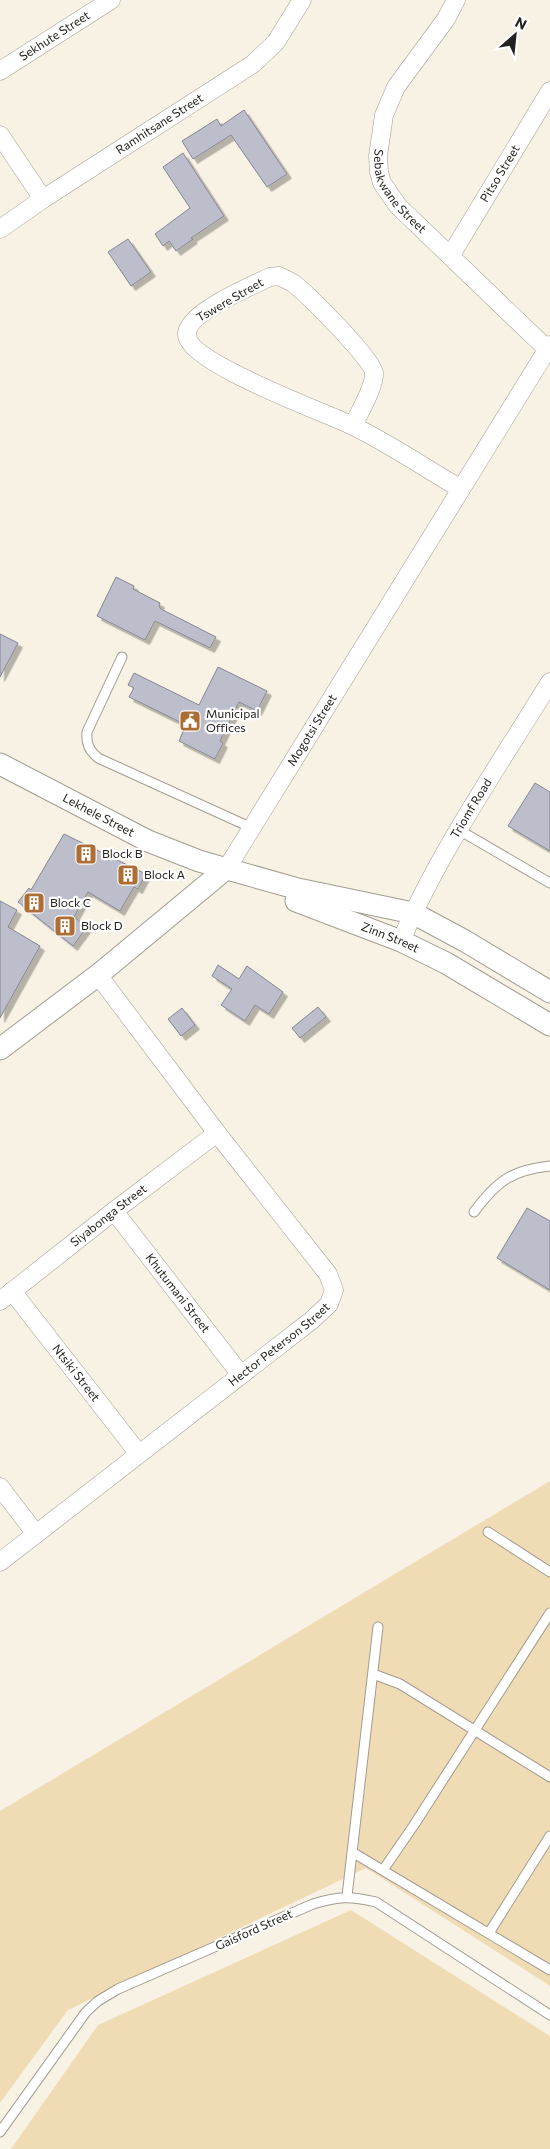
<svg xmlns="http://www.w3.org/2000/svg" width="550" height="2149" font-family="Commissioner,sans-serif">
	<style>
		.green { fill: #f0dcb4 }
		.building { fill: #bcbecb; stroke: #858693; filter: url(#shadow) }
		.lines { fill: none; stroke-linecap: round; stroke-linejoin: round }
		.service-casing { stroke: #a29c90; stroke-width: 11 }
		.minor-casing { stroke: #a29c90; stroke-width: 19 }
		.tertiary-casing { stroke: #a29c90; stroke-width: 23 }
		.service { stroke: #fff; stroke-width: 9 }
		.minor { stroke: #fff; stroke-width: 18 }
		.tertiary { stroke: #fff; stroke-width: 21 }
		.labels { text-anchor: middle; stroke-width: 4.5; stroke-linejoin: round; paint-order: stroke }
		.street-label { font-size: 12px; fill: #24221d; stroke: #fff }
		.poi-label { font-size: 12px; fill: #24221d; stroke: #fff; text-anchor: start }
	</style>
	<defs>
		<filter id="shadow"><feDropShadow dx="4.5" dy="4.5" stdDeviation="0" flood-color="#0004"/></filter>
	</defs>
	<rect width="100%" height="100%" fill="#f8f2e4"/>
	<path class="green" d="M550,1481V1986L366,1868L68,2010L0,2103V1811Z
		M351,1910L550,2036V2149H11L98,2025Z"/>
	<path class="building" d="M244,110L287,174L267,187L231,135L193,159L182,141L217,119L221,126Z
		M183,153L224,216L191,238L193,239L176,251L169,241L163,246L155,234L190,208L163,167Z
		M128,239L151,272L131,286L108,252Z
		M116,577L134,586L133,589L160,603L159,606L161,609L216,637L210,648L155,621L145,640L97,616Z
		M0,634L18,643L0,677Z
		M218,667L267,691L257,711L239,702L220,741L223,743L215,759L179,741L186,725L129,697L134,688L128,685L134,673L199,705Z
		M535,783L550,792V851L508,826Z
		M64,834L146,874L138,889L134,887L120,911L88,892L74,917L87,927L73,946L18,902L29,888L31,890Z
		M0,901L17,910L8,927L40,946L0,1018Z
		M218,965L239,979L247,966L283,992L269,1014L255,1005L245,1021L221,1005L232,989L212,976Z
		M318,1007L326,1017L300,1038L292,1028Z
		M182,1008L195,1025L181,1036L168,1019Z
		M527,1208L550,1221V1290L497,1258Z"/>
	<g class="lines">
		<g class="service-casing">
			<path id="service" d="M122,657L87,732C86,744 89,750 98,758L252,828
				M459,830L550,883
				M474,1212C497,1181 512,1170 550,1166
				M488,1532L550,1572
				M373,1674L400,1684L550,1777
				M352,1852L550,1970
				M383,1870L414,1825L550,1613
				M347,1896L378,1627
				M489,1933L550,1836
				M0,2132L86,2012L98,2001L118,1989L313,1904C339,1896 350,1896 376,1902L550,2015"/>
		</g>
		<g class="minor-casing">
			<g id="minor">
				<path id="s1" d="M456,0L446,19L396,87L384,115L378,156L379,172L382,183L398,206L547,349"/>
				<path id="s2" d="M0,71L111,0"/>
				<path d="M0,135L43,199"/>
				<path id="s3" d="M0,229L43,199L253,64L276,42L302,0"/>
				<path id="s4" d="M451,255L550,91"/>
				<path d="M353,426C359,413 375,386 374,373C373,359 306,293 293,283L279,276L270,277C251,286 189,312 187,333C184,362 327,413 353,426C390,444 425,468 461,489"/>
				<path id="s5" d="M227,868L550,345"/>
				<path id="s6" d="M401,941C438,853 500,764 550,682"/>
				<path id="s7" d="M114,1211L241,1375"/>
				<path id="s8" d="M12,1291L139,1454"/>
				<path id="s9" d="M0,1301L114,1211L217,1133"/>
				<path d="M0,1487L36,1534"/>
				<path id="s10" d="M0,1562L312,1320L329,1304L334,1290L328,1274L217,1133L98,975"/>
			</g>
		</g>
		<g class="tertiary-casing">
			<g id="tertiary">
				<path id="s11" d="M0,764L148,841L199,861L298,889L413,913L465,941L550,992"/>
				<path id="s12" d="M296,901L401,941L446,963L550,1025"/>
				<path d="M0,1049L98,975L227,868"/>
			</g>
		</g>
		<use href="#service" class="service"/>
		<use href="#minor" class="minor"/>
		<use href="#tertiary" class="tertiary"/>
	</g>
	<defs>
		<g id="civic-square" transform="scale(1.125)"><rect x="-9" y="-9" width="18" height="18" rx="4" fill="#ac6e34" stroke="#fff"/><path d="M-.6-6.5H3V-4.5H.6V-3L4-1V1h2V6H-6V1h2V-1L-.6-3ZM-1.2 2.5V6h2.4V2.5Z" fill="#fff"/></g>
		<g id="building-square" transform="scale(1.125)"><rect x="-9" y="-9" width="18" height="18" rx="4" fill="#ac6e34" stroke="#fff"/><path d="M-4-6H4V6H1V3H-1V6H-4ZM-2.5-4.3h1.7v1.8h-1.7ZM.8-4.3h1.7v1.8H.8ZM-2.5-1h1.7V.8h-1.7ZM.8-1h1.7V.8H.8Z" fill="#fff"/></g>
	</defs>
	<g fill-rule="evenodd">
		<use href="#civic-square" x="190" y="721"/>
		<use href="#building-square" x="86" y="854"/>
		<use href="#building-square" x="128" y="875"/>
		<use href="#building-square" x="34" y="903"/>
		<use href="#building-square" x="65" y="926"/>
	</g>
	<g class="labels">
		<g class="street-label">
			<text dy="4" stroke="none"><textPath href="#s2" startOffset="65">Sekhute Street</textPath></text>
			<text dy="4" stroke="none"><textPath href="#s3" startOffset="191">Ramhitsane Street</textPath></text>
			<text dy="4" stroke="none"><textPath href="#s4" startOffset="95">Pitso Street</textPath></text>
			<text dy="4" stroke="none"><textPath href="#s1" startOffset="220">Sebakwane Street</textPath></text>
			<text transform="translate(230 300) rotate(-30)" y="4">Tswere Street</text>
			<text dy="4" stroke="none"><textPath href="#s5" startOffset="162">Mogotsi Street</textPath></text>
			<text dy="4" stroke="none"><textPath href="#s6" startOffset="150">Triomf Road</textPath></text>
			<text dy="4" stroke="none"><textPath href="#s11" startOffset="111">Lekhele Street</textPath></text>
			<text dy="4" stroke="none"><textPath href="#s12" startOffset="101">Zinn Street</textPath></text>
			<text dy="4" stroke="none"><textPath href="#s9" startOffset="138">Siyabonga Street</textPath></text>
			<text dy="4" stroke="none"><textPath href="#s7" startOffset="104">Khutumani Street</textPath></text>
			<text dy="4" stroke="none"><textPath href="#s10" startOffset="354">Hector Peterson Street</textPath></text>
			<text dy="4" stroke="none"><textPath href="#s8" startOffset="104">Ntsiki Street</textPath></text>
			<text transform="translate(254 1930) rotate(-24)" y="4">Gaisford Street</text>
		</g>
		<g class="poi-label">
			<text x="206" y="718">Municipal<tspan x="206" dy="14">Offices</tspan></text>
			<text x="102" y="858">Block B</text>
			<text x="144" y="879">Block A</text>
			<text x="50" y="907">Block C</text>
			<text x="81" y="930">Block D</text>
		</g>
	</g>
	<g transform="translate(515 35) rotate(27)" stroke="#ffffff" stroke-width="4" paint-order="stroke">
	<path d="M0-4L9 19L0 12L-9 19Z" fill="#24221d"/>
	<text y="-8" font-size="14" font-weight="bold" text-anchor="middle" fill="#24221d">N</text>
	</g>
</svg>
